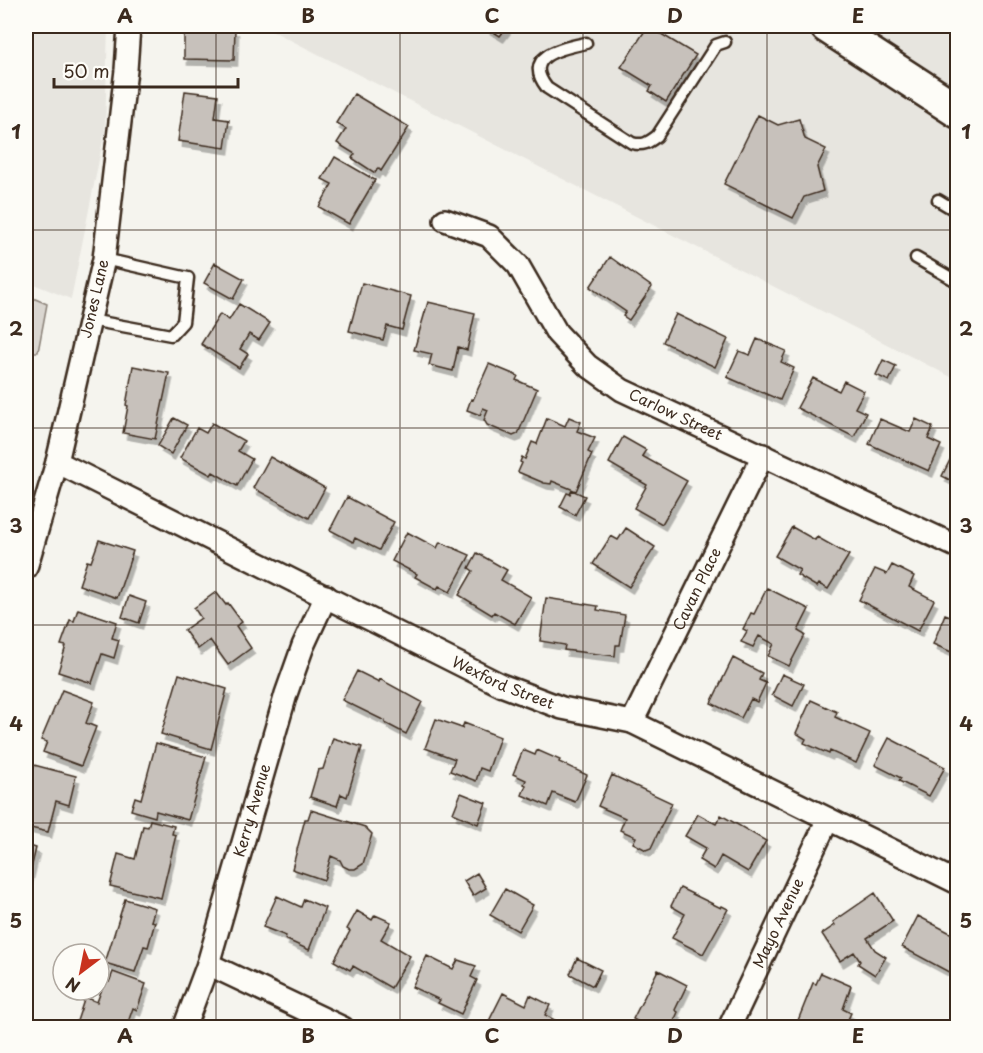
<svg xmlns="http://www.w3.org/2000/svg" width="983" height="1053" font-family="'Playpen Sans',sans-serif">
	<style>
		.built { fill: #e7e5df }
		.green { fill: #dad6d0; stroke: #8a8077; stroke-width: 1.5 }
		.building { fill: #c7c1bb; stroke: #3b2a1e; stroke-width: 1.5; filter: url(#shadow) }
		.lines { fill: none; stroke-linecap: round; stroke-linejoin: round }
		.lane-casing { stroke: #3b2a1e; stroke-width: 15 }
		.street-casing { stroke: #3b2a1e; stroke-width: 26 }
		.primary-casing { stroke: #3b2a1e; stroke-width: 38 }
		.lane { stroke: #fdfcf7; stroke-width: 10 }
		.street { stroke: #fdfcf7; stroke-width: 21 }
		.primary { stroke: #fdfcf7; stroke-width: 33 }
		.grid { fill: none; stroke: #3b2a1e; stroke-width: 1.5; stroke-opacity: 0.55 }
		.labels { text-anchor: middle; stroke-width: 4.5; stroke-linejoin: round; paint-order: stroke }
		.street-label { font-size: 15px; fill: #3b2a1e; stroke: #fdfcf7 }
		.neatline { fill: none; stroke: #3b2a1e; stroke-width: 2 }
		.grid-label { font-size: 20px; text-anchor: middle; font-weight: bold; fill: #3b2a1e }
	</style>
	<defs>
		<filter id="shadow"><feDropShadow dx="3.5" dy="6" stdDeviation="0" flood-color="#0004"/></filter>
	</defs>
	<rect width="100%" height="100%" fill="#f5f4ee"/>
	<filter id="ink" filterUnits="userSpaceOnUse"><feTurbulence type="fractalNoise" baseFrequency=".0167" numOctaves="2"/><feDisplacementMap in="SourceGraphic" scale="12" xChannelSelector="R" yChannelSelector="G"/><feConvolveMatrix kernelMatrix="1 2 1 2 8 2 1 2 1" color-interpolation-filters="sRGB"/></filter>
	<g filter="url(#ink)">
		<path class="built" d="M26,26H108L105,130L71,299L26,281Z
			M263,26H957V380Z"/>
		<path class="green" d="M26,295L47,304L38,352H26Z"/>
		<path class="building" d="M184,26H220V29H235L234,60L184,59Z
			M484,26H508L500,36Z
			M648,26L696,55L666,102L649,91L652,86L621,67Z
			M185,91L218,95L215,118L229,120L225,148L178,141Z
			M354,94L409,127L381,171L378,168L375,173L352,158L355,154L337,143L346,129L336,123Z
			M758,115L778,125L799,119L805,139L826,149L817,167L823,191L804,197L793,218L724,184Z
			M335,157L375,180L349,224L319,207L332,184L322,179Z
			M610,257L652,287L629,320L623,316L626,312L590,287Z
			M215,263L244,279L233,299L204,283Z
			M362,283L411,296L402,330L387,326L383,340L349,331Z
			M428,302L475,313L467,350L458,347L453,371L429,365L432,354L414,350Z
			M239,304L270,323L259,340L249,334L240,349L248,354L239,368L201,344L220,314L229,320Z
			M676,314L728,339L715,367L663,342Z
			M757,339L786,351L781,362L794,368L780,400L727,377L739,351L750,355Z
			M883,360L896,366L889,381L876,375Z
			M489,364L518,376L516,380L537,389L518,434L513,436L487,425L484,420L488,410L483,408L480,415L467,410L471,399L473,400Z
			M133,366L169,373L155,439L123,433L128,406L126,405Z
			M813,378L839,391L844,381L864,391L855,408L866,413L854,437L797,408Z
			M569,417L581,422L577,431L595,438L588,452L592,454L576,491L552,481L551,484L544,483L518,472L522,463L520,462L522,457L525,459L532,442L537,444L547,418L565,426Z
			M174,418L187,425L171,454L158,446Z
			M880,419L910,432L916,419L933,427L928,439L941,445L929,471L869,444Z
			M212,423L244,441L238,451L252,459L237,486L213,472L211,475L180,458L197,428L206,433Z
			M623,437L646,450L642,456L687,481L662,524L634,508L647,485L609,463Z
			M958,444V484L942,476Z
			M270,457L325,488L309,518L253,488Z
			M572,490L585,496L575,515L560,507L567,493L570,494Z
			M347,497L394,522L379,550L355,538L353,542L330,530Z
			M792,527L815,540L817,537L849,555L828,589L819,584L817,587L797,575L800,570L775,556Z
			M626,528L655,547L629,587L593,564L611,536L618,540Z
			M407,532L437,548L440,542L470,555L450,592L439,586L437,589L415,577L417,574L392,561Z
			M99,540L133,551L117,598L79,585L87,561L91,562Z
			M477,553L507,570L501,580L531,597L515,624L494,612L492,615L459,595L473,571L469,568Z
			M892,565L914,576L909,587L934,600L918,631L859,600L875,569L887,574Z
			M767,588L809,609L798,631L805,635L789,666L768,656L774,644L759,636L753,647L741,642L747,631L743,629L751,613L754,614Z
			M216,592L226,605L228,603L242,622L236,626L251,648L228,665L210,640L198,649L184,630L201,618L194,608Z
			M129,596L146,602L139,623L122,617Z
			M546,598L598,606L597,610L625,615L620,645H616L615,656L564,650L565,645L540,641Z
			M78,609L117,622L112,638L119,640L114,658L102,654L92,683L58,672L66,646L61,645L70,620L74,621Z
			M945,614L958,619V668L952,665L956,654L933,644Z
			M733,658L762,673L759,680L766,683L757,702L751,699L741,718L711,703Z
			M357,671L379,682L380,679L422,702L406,734L385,723V721L342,700Z
			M179,674L227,689L211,749L161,734Z
			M782,674L804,684L793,706L772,695Z
			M62,690L94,702L86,723L96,727L81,766L43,752L47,742L41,740Z
			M811,700L837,712L835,717L870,733L856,763L830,751L829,754L804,743L806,739L796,733Z
			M436,719L462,728L464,723L500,737L488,771L480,768L476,781L450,771L455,759L425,748Z
			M333,738L362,747L347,797L341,794L337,806L310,797L318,770L323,769Z
			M889,738L945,767L929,796L899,781L901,778L875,765Z
			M156,743L206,757L188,820L156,811L155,817L131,810L135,797L141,799Z
			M523,750L535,755L537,750L560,760L559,762L587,775L575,802L553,793L548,806L522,795L526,785L524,784L526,780L513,774Z
			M34,765L76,776L69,805L56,801L48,832L26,827V797Z
			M612,775L672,803L651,848L646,850L633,843L636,837L620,830L625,818L598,806Z
			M461,793L486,803L478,824L453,813Z
			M311,810L365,827L372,834L363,864L355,869H349L343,866L340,860L331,856L324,880L292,869L305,819H308Z
			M698,814L716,824L721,815L766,841L748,872L721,856L714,869L699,860L706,848L685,836Z
			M150,820L174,826L172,834L176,835L161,898L110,886L118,854L135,859L143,826L148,827Z
			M26,845L36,848L26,890Z
			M477,873L486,888L473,896L464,881Z
			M680,888L721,908L722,906L728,909L703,954L672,938L685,914L671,906Z
			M505,889L533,905L518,931L490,915Z
			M875,893L893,921L867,938L875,950L886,957L875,975L858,964L860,961L854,952L840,961L822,934L835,925L833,922Z
			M277,896L301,907L304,899L325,908L309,950L285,939L286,936L263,927Z
			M125,899L155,908L151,921L155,922L148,947L144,946L135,972L105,963Z
			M357,911L372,920L375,915L391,922L381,939L410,956L391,988L353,966L350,970L334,961L350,931L347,929Z
			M918,916L958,937V977L902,947Z
			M427,956L453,969L458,960L476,966L471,977L477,980L461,1014L438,1003L440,1000L412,987Z
			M577,958L601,970L593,986L570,974Z
			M658,970L687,985L675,1010L678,1012L671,1028H649L633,1019Z
			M113,972L146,984L137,1010L133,1008L126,1028H85L76,1024L85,997L97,1002L105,981L109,982Z
			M821,973L851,986L843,1009L851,1013L844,1028L833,1024L831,1028H795L813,983L816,984Z
			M503,993L526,1005L530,995L550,1005L545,1015L564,1025L562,1028H497L488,1023Z"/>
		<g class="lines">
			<g class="lane-casing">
				<path id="lane" d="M586,43C563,48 521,55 547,88L632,143C643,146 648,143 657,136L716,45L725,42
					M938,200L958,212
					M916,258L958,282
					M90,320L171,335L183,322L188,278L104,259"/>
			</g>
			<g class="street-casing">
				<g id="street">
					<path id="s1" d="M445,220L489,236L518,265L557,333L587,365L622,390L958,547"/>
					<path id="s2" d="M57,462L501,685L562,708L632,722L958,883"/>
					<path id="s3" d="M26,568L57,462L104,259L126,70L129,26"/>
					<path id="s4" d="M632,722L763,455"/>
					<path d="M208,964L343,1028"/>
					<path id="s5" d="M184,1028L208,964L286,694L303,646L326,596"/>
					<path id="s6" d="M729,1028L828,819"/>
				</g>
			</g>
			<g class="primary-casing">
				<path id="primary" d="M827,26L958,111"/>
			</g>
			<use href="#lane" class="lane"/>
			<use href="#street" class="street"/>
			<use href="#primary" class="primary"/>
		</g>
	</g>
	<path class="grid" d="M216,26V1028M400,26V1028M583,26V1028M767,26V1028M26,230H958M26,428H958M26,625H958M26,823H958"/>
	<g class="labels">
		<g class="street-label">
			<text dy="5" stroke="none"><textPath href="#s3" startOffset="278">Jones Lane</textPath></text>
			<text dy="5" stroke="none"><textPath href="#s1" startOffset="312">Carlow Street</textPath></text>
			<text dy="5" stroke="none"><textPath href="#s4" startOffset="148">Cavan Place</textPath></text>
			<text dy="5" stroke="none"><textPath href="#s2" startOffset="498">Wexford Street</textPath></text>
			<text dy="5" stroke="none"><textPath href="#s5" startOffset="228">Kerry Avenue</textPath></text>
			<text dy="5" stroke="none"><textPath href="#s6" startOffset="116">Mayo Avenue</textPath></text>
		</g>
	</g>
	<rect width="983" height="1053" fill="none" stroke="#fdfcf7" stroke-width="66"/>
	<g transform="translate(81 972) rotate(212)"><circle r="28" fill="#fdfcf7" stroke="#afa8a0" stroke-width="1.5"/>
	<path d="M0-4.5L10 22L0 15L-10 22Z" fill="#c8321e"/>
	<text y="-9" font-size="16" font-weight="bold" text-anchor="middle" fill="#3b2a1e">N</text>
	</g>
	<path d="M54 78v9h184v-9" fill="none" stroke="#3b2a1e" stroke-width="3"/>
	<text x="63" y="78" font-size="18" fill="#3b2a1e" stroke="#fdfcf7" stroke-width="4.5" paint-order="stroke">50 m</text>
	<rect x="33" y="33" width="917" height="987" class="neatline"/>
	<g class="grid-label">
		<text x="125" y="23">A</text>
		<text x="308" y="23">B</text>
		<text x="492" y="23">C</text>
		<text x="675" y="23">D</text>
		<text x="858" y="23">E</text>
		<text x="16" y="139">1</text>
		<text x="966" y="139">1</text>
		<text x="16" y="336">2</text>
		<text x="966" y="336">2</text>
		<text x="16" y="533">3</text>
		<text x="966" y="533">3</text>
		<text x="16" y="731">4</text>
		<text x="966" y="731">4</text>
		<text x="16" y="928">5</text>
		<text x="966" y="928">5</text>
		<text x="125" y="1043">A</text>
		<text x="308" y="1043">B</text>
		<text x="492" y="1043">C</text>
		<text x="675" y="1043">D</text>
		<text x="858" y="1043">E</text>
	</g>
</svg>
